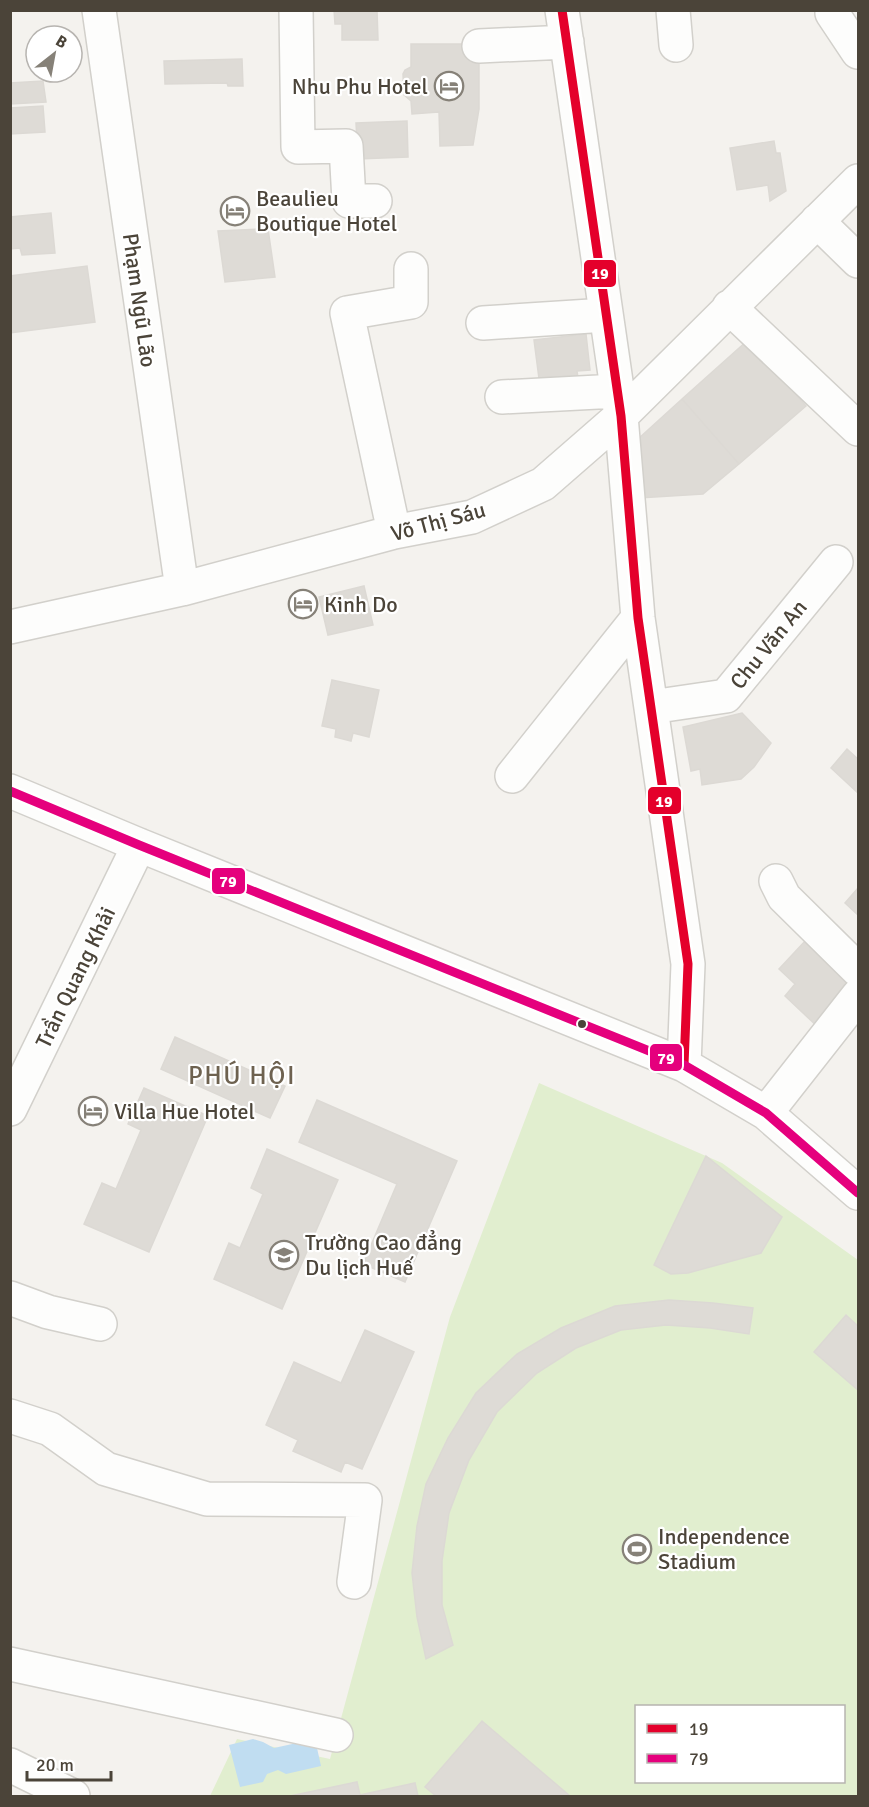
<svg xmlns="http://www.w3.org/2000/svg" width="869" height="1807" font-family="Signika,sans-serif">
	<style>
		.green { fill: #e1eecf; fill-rule: evenodd }
		.water { fill: #c0ddf1 }
		.building { fill: #dedbd6; stroke: #dcd9d4; stroke-width: 1.5 }
		.lines { fill: none; stroke-linecap: round; stroke-linejoin: round }
		.minor-casing { stroke: #d2d0cb; stroke-width: 36 }
		.minor { stroke: #fdfdfc; stroke-width: 33 }
		.bus-1-casing { stroke: #fff; stroke-width: 14 }
		.bus-2-casing { stroke: #fff; stroke-width: 14 }
		.bus-1 { stroke: #e4002b; stroke-width: 9 }
		.bus-2 { stroke: #e5007d; stroke-width: 9 }
		.bus-dot { fill: #4b4439; stroke: #fff; stroke-width: 2 }
		.labels { text-anchor: middle; stroke-width: 4.5; stroke-linejoin: round; paint-order: stroke }
		.poi-label { font-size: 22px; fill: #4b4439; stroke: #fff; text-anchor: start }
		.street-label { font-size: 22px; fill: #4b4439; stroke: #fff }
		.quarter-label { font-size: 26px; letter-spacing: 1.5px; fill: #6e6250; stroke: #fff }
		.line-badge { stroke: #fff; stroke-width: 2 }
		.badge-label { font-size: 16px; text-anchor: middle; font-weight: bold; fill: #fff }
	</style>
	<rect width="100%" height="100%" fill="#f4f2ee"/>
	<path class="green" d="M539,1083L722,1163L858,1260V1796H210L237,1739L330,1759L450,1317ZM636,1706H844V1782H636Z"/>
	<path class="water" d="M253,1739L263,1742L274,1748L315,1739L321,1766L286,1774L278,1770L267,1774L263,1782L240,1787L229,1745Z"/>
	<path class="building" d="M334,10H377L378,40H342V24H335Z
		M411,44H479V109L473,145L440,146L439,112L412,114L411,101L404,95L403,74L405,70L411,67Z
		M242,59L243,86H228L227,83L165,84L164,61Z
		M43,81L46,102L10,104V83Z
		M43,106L45,132L10,134V108Z
		M407,121L408,157L358,159L356,123Z
		M774,141L776,153H780L786,191L770,201L768,185L737,190L730,148Z
		M51,213L55,253L22,255L20,248L10,249V217Z
		M260,229H268L275,277L225,282L218,231Z
		M87,266L95,322L10,333V276Z
		M586,334L590,370L577,371L579,384L541,394L534,340Z
		M748,340L806,406L739,464L682,399Z
		M682,399L739,464L703,494L639,498L638,439Z
		M364,586L373,625L328,635L319,597Z
		M332,680L379,690L369,737L353,733L351,741L335,737L336,729L322,726Z
		M742,713L771,743L754,767L741,779L702,785L700,769L691,771L683,727Z
		M847,749L858,759V793L831,768Z
		M858,888V915L845,903Z
		M806,940L857,987L820,1029L785,996L795,984L779,969Z
		M175,1037L285,1086L270,1118L161,1069Z
		M144,1088L208,1116L149,1252L84,1224L102,1183L116,1189L141,1130L128,1124Z
		M317,1100L457,1161L405,1282L363,1264L397,1184L299,1142Z
		M267,1149L338,1180L282,1309L214,1279L229,1243L240,1248L263,1194L251,1188Z
		M706,1156L782,1217L761,1253L688,1273L671,1274L654,1265Z
		M669,1300L713,1303L753,1308L749,1334L710,1328L666,1325L621,1330L576,1348L537,1373L497,1412L469,1460L449,1513L442,1561V1605L453,1645L426,1659L417,1617L412,1573L417,1526L426,1484L448,1438L476,1393L517,1354L561,1328L615,1306Z
		M846,1315L858,1326V1390L814,1352Z
		M365,1330L414,1352L362,1469L345,1462L341,1472L293,1451L298,1440L266,1425L294,1362L341,1383Z
		M482,1721L570,1796H436L425,1787Z
		M357,1782L360,1795L415,1783L418,1796H290Z"/>
	<g class="lines">
		<g class="minor-casing">
			<path id="minor" d="M99,10L182,589
				M296,10L298,147L346,146L349,201H375
				M562,10L621,416L638,618L688,964L684,1065
				M673,10L676,45
				M832,13L858,52
				M479,46L567,42
				M817,221L858,261
				M729,307L858,429
				M483,323L606,315
				M502,397L617,391
				M394,532L347,313L411,302V269
				M10,627L182,589L394,532L472,517L543,484L621,416L858,181
				M651,707L726,696L836,562
				M512,776L638,618
				M10,791L139,845L684,1065L766,1113L858,1193
				M776,881L784,897L858,970
				M10,1109L139,845
				M766,1113L858,996
				M10,1298L48,1312L100,1324
				M10,1416L50,1429L106,1469L207,1499L365,1500L354,1582
				M10,1664L336,1735
				M10,1765L73,1796"/>
		</g>
		<use href="#minor" class="minor"/>
		<g class="bus-1-casing">
			<path id="bus-1" d="M562,10L621,416L638,618L688,964L684,1065"/>
		</g>
		<g class="bus-2-casing">
			<path id="bus-2" d="M10,791L139,845L684,1065L766,1113L858,1193"/>
		</g>
		<use href="#bus-1" class="bus-1"/>
		<use href="#bus-2" class="bus-2"/>
	</g>
	<defs>
		<g id="hotel-ring" transform="scale(1.5)"><circle r="9.5" fill="#fff" stroke="#868178" stroke-width="1.5"/><path d="M-6-4.5h1.5V1H6V5H4.5V3h-9V5H-6ZM-4 0a1.8 1.8 0 1 1 3.6 0ZM.5 0V-2.5h3Q6-2.5 6 0Z" fill="#868178"/></g>
		<g id="university-ring" transform="scale(1.5)"><circle r="9.5" fill="#fff" stroke="#868178" stroke-width="1.5"/><path d="M0-5L7-2L0 1L-7-2ZM-4 1L0 2.5L4 1V4Q0 6-4 4Z" fill="#868178"/></g>
		<g id="stadium-ring" transform="scale(1.5)"><circle r="9.5" fill="#fff" stroke="#868178" stroke-width="1.5"/><path d="M0-5a6.5 5 0 1 0 0 10a6.5 5 0 1 0 0-10ZM-3.5-1.8h7v3.6h-7Z" fill="#868178"/></g>
	</defs>
	<g fill-rule="evenodd">
		<use href="#hotel-ring" x="449" y="86"/>
		<use href="#hotel-ring" x="235" y="211"/>
		<use href="#hotel-ring" x="303" y="604"/>
		<use href="#hotel-ring" x="93" y="1111"/>
		<use href="#university-ring" x="284" y="1255"/>
		<use href="#stadium-ring" x="637" y="1549"/>
	</g>
	<circle class="bus-dot" cx="582" cy="1024" r="5"/>
	<g class="labels">
		<g class="poi-label">
			<text x="428" y="94" text-anchor="end">Nhu Phu Hotel</text>
			<text x="256" y="206">Beaulieu<tspan x="256" dy="25">Boutique Hotel</tspan></text>
			<text x="324" y="612">Kinh Do</text>
			<text x="114" y="1119">Villa Hue Hotel</text>
			<text x="305" y="1250">Trường Cao đẳng<tspan x="305" dy="25">Du lịch Huế</tspan></text>
			<text x="658" y="1544">Independence<tspan x="658" dy="25">Stadium</tspan></text>
		</g>
		<g class="street-label">
			<text transform="translate(140 300) rotate(82)" y="8">Phạm Ngũ Lão</text>
			<text transform="translate(438 521) rotate(-15)" y="8">Võ Thị Sáu</text>
			<text transform="translate(768 644) rotate(-51)" y="8">Chu Văn An</text>
			<text transform="translate(75 977) rotate(-64)" y="8">Trần Quang Khải</text>
		</g>
		<g class="quarter-label">
			<text x="242" y="1084">PHÚ HỘI</text>
		</g>
	</g>
	<g class="line-badge">
		<rect x="583" y="259" width="34" height="29" rx="6" fill="#e4002b"/>
		<rect x="647" y="786" width="35" height="29" rx="6" fill="#e4002b"/>
		<rect x="211" y="867" width="35" height="28" rx="6" fill="#e5007d"/>
		<rect x="649" y="1043" width="34" height="29" rx="6" fill="#e5007d"/>
	</g>
	<g class="badge-label">
		<text x="600" y="279">19</text>
		<text x="664" y="807">19</text>
		<text x="228" y="887">79</text>
		<text x="666" y="1064">79</text>
	</g>
	<rect width="869" height="1807" fill="none" stroke="#4b4439" stroke-width="24"/>
	<rect x="635" y="1705" width="210" height="78" fill="#ffffff" stroke="#b7b4b0" stroke-width="1.5"/>
	<rect x="647" y="1724" width="30" height="9" fill="#e4002b" stroke="#b7b4b0" stroke-width="1.5"/>
	<text x="689" y="1735" font-size="18" fill="#4b4439">19</text>
	<rect x="647" y="1754" width="30" height="9" fill="#e5007d" stroke="#b7b4b0" stroke-width="1.5"/>
	<text x="689" y="1765" font-size="18" fill="#4b4439">79</text>
	<g transform="translate(54 54) rotate(31)"><circle r="28" fill="#ffffff" stroke="#b7b4b0" stroke-width="1.5"/>
	<path d="M0-4.5L10 22L0 15L-10 22Z" fill="#868178"/>
	<text y="-9" font-size="16" font-weight="bold" text-anchor="middle" fill="#4b4439">B</text>
	</g>
	<path d="M27 1771v9h84v-9" fill="none" stroke="#4b4439" stroke-width="3"/>
	<text x="36" y="1771" font-size="18" fill="#4b4439" stroke="#ffffff" stroke-width="4.5" paint-order="stroke">20 m</text>
</svg>
